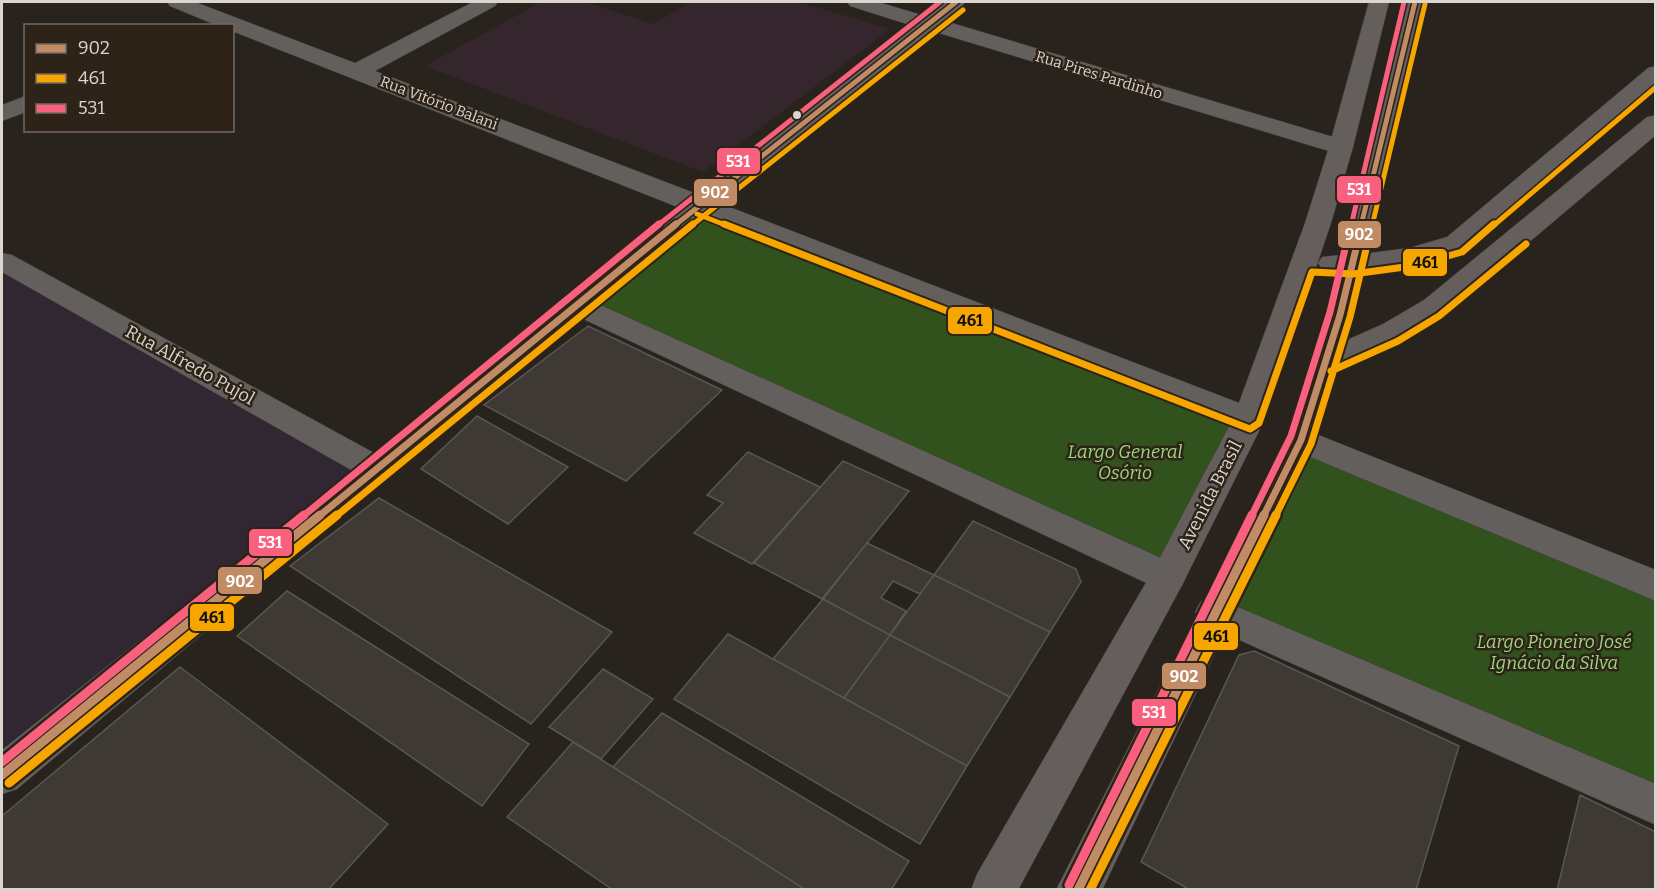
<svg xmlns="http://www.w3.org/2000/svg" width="1657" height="891" font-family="Bitter,serif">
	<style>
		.education { fill: #312733 }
		.medical { fill: #35262d }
		.green { fill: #32521d }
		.building { fill: #3e3934; stroke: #5a5650; stroke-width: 1.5 }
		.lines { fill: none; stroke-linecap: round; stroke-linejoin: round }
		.minor-casing { stroke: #443f3a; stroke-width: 1 }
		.major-casing { stroke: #443f3a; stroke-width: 1 }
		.minor { fill: #625f5d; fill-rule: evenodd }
		.major { fill: #645f5d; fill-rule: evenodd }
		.bus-1-far2-casing { stroke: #2d2318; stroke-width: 8 }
		.bus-1-far1-casing { stroke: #2d2318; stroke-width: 11 }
		.bus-1-casing { stroke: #2d2318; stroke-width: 14 }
		.bus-2-far2-casing { stroke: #2d2318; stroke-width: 8 }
		.bus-2-far1-casing { stroke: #2d2318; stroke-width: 11 }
		.bus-2-casing { stroke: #2d2318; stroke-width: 14 }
		.bus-3-far2-casing { stroke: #2d2318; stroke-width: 8 }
		.bus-3-far1-casing { stroke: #2d2318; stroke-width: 11 }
		.bus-3-casing { stroke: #2d2318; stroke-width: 14 }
		.bus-1-far2 { stroke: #c18c65; stroke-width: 5 }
		.bus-1-far1 { stroke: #c18c65; stroke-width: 7 }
		.bus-1 { stroke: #c18c65; stroke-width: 9 }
		.bus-2-far2 { stroke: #f7a600; stroke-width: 5 }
		.bus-2-far1 { stroke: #f7a600; stroke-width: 7 }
		.bus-2 { stroke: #f7a600; stroke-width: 9 }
		.bus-3-far2 { stroke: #f8607d; stroke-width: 5 }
		.bus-3-far1 { stroke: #f8607d; stroke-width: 7 }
		.bus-3 { stroke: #f8607d; stroke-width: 9 }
		.bus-dot { fill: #dbd5ce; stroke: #2d2318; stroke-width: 2 }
		.labels { text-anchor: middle; stroke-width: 5; stroke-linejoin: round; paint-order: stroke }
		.far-street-label { font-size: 15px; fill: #dbd5ce; stroke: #2d2318 }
		.street-label { font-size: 18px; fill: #dbd5ce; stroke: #2d2318 }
		.park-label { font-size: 18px; font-style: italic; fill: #9bd87b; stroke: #2d2318 }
		.line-badge { stroke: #2d2318; stroke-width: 2 }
		.badge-label { font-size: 16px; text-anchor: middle; font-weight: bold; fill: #fff }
		.pale-badge-label { font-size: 16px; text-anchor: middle; font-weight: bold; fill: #111 }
	</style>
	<rect width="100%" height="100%" fill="#28231d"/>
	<path class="education" d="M2,261L378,470L2,775Z"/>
	<path class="medical" d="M541,2H585L654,24L690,2H799L890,29L703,172L425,66Z"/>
	<path class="green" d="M701,204L1249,419L1168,577L579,306Z
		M1301,440L1655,586V805L1214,612Z"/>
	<path class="building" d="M588,326L722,390L626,481L484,405Z
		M477,416L568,467L508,524L421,469Z
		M748,452L820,487L752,564L694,533L723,503L707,495Z
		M843,461L909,491L822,599L754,563Z
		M379,498L612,632L531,724L290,566Z
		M973,521L1076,569L1081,582L1050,632L934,575Z
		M867,543L934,575L920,594L893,581L881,598L906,611L890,635L823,599Z
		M934,575L1050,632L1010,697L890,635Z
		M287,591L529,744L482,806L237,636Z
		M823,599L890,635L844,698L773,659Z
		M728,634L967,766L920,844L674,699Z
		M890,635L1010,697L967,766L844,698Z
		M1254,651L1459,746L1416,890H1190L1141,862L1239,655Z
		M180,667L388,824L328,890H2V816Z
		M603,669L653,699L601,759L549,727Z
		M662,713L909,861L891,890H806L613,767Z
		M573,742L613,767L806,890H613L507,817Z
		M1580,795L1656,832V890H1557Z"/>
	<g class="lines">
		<g class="minor-casing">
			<path id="minor" d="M167,2H195L355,63L473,2H498L495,6L375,71L697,194L913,26L850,6L847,2H878L925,16L944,2H966L945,21L1350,142L1353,147L1350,152L1341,154L1332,152L932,31L719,203L1260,411L1265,419L1260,427L1249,430L702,216L598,304L1181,567L1186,577L1181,587L1168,592L1155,587L581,318L17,789L2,794V750L353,471L2,272V253L12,255L376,454L680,208L232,31V26H218L170,6Z
				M26,96V112L2,121V105Z
				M1301,428L1656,570V601L1289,448L1285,440L1289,432Z
				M1214,597L1656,784V825L1201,623L1195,612L1201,601Z"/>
		</g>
		<g class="major-casing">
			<path id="major" d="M1369,2H1389L1353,147L1331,223L1265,419L1181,587L1018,890H971L977,874L1155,567L1233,419L1305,223L1329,147Z
				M1405,2H1425L1369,253L1409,248L1447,237L1648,68L1656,66V85L1467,249L1411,264L1365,271L1347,340L1383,324L1424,300L1647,117L1656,115V135L1444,314L1405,338L1339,368L1317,440L1102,890H1056L1285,440L1325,315L1336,272L1322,269L1318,263L1322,257L1340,255Z"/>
		</g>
		<use href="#minor" class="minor"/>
		<use href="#major" class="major"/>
		<g class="bus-1-far2-casing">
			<path id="bus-1-far2" d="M674,226L956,2
				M1361,226L1415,2"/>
		</g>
		<g class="bus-1-far1-casing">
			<path id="bus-1-far1" d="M318,517L676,224
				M1263,517L1301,440L1340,315L1362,224"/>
		</g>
		<g class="bus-1-casing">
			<path id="bus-1" d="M2,775L320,515
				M1078,890L1264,515"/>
		</g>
		<g class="bus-2-far2-casing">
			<path id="bus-2-far2" d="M697,214L728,226
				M691,226L963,10
				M1372,226L1425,4
				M1493,226L1656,87"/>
		</g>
		<g class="bus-2-far1-casing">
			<path id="bus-2-far1" d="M724,224L1250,429L1259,423L1312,272L1353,274L1412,266L1462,252L1494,224
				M1331,371L1398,341L1439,316L1526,244
				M335,517L693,224
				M1275,517L1311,444L1350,317L1372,224"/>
		</g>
		<g class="bus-2-casing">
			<path id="bus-2" d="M9,783L337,515
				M1090,890L1276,515"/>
		</g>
		<g class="bus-3-far2-casing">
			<path id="bus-3-far2" d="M657,226L940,2
				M1351,226L1404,2"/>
		</g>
		<g class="bus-3-far1-casing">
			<path id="bus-3-far1" d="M302,517L659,224
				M1251,517L1291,436L1330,312L1351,224"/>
		</g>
		<g class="bus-3-casing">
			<path id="bus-3" d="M2,762L304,515
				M1069,885L1252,515"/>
		</g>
		<use href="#bus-1-far2" class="bus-1-far2"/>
		<use href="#bus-1-far1" class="bus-1-far1"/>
		<use href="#bus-1" class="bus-1"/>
		<use href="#bus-2-far2" class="bus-2-far2"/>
		<use href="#bus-2-far1" class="bus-2-far1"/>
		<use href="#bus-2" class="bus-2"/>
		<use href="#bus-3-far2" class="bus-3-far2"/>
		<use href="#bus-3-far1" class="bus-3-far1"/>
		<use href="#bus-3" class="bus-3"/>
	</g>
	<circle class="bus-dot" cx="797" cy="115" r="5"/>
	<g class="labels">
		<g class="far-street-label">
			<text transform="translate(1099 75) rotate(17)" y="5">Rua Pires Pardinho</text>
			<text transform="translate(439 103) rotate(21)" y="5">Rua Vitório Balani</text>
		</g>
		<g class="street-label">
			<text transform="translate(190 365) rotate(29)" y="6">Rua Alfredo Pujol</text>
			<text transform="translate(1210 495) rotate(-63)" y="6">Avenida Brasil</text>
		</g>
		<g class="park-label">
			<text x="1125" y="458">Largo General<tspan x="1125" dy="21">Osório</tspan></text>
			<text x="1554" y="648">Largo Pioneiro José<tspan x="1554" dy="21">Ignácio da Silva</tspan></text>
		</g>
	</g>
	<g class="line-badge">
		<rect x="716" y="147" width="45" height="28" rx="6" fill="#f8607d"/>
		<rect x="1336" y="175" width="46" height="29" rx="6" fill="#f8607d"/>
		<rect x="693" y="178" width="45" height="29" rx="6" fill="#c18c65"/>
		<rect x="1337" y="220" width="45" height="29" rx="6" fill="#c18c65"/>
		<rect x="1402" y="248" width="46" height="29" rx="6" fill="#f7a600"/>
		<rect x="947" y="306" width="46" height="29" rx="6" fill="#f7a600"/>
		<rect x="248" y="528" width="45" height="29" rx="6" fill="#f8607d"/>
		<rect x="217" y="566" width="46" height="29" rx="6" fill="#c18c65"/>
		<rect x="189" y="603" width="46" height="29" rx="6" fill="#f7a600"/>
		<rect x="1193" y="622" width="46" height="29" rx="6" fill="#f7a600"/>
		<rect x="1161" y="662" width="46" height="28" rx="6" fill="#c18c65"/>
		<rect x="1131" y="698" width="46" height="29" rx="6" fill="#f8607d"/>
	</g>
	<g class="badge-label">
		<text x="738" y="167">531</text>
		<text x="1359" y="195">531</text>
		<text x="715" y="198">902</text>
		<text x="1359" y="240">902</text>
		<text x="270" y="548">531</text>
		<text x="240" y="587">902</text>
		<text x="1184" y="682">902</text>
		<text x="1154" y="718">531</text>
	</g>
	<g class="pale-badge-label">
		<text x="1425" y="268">461</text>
		<text x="970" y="326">461</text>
		<text x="212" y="623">461</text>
		<text x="1216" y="642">461</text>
	</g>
	<rect width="1657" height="891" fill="none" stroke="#dbd5ce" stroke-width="6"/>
	<rect x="24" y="24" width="210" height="108" fill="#2d2318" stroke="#736a61" stroke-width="1.5"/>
	<rect x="36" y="44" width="30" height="9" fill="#c18c65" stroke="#736a61" stroke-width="1.5"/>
	<text x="78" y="54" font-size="18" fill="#dbd5ce">902</text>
	<rect x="36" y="74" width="30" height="9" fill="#f7a600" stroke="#736a61" stroke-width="1.5"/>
	<text x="78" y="84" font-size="18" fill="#dbd5ce">461</text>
	<rect x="36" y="104" width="30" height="9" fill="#f8607d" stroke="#736a61" stroke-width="1.5"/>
	<text x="78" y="114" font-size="18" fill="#dbd5ce">531</text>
</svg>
